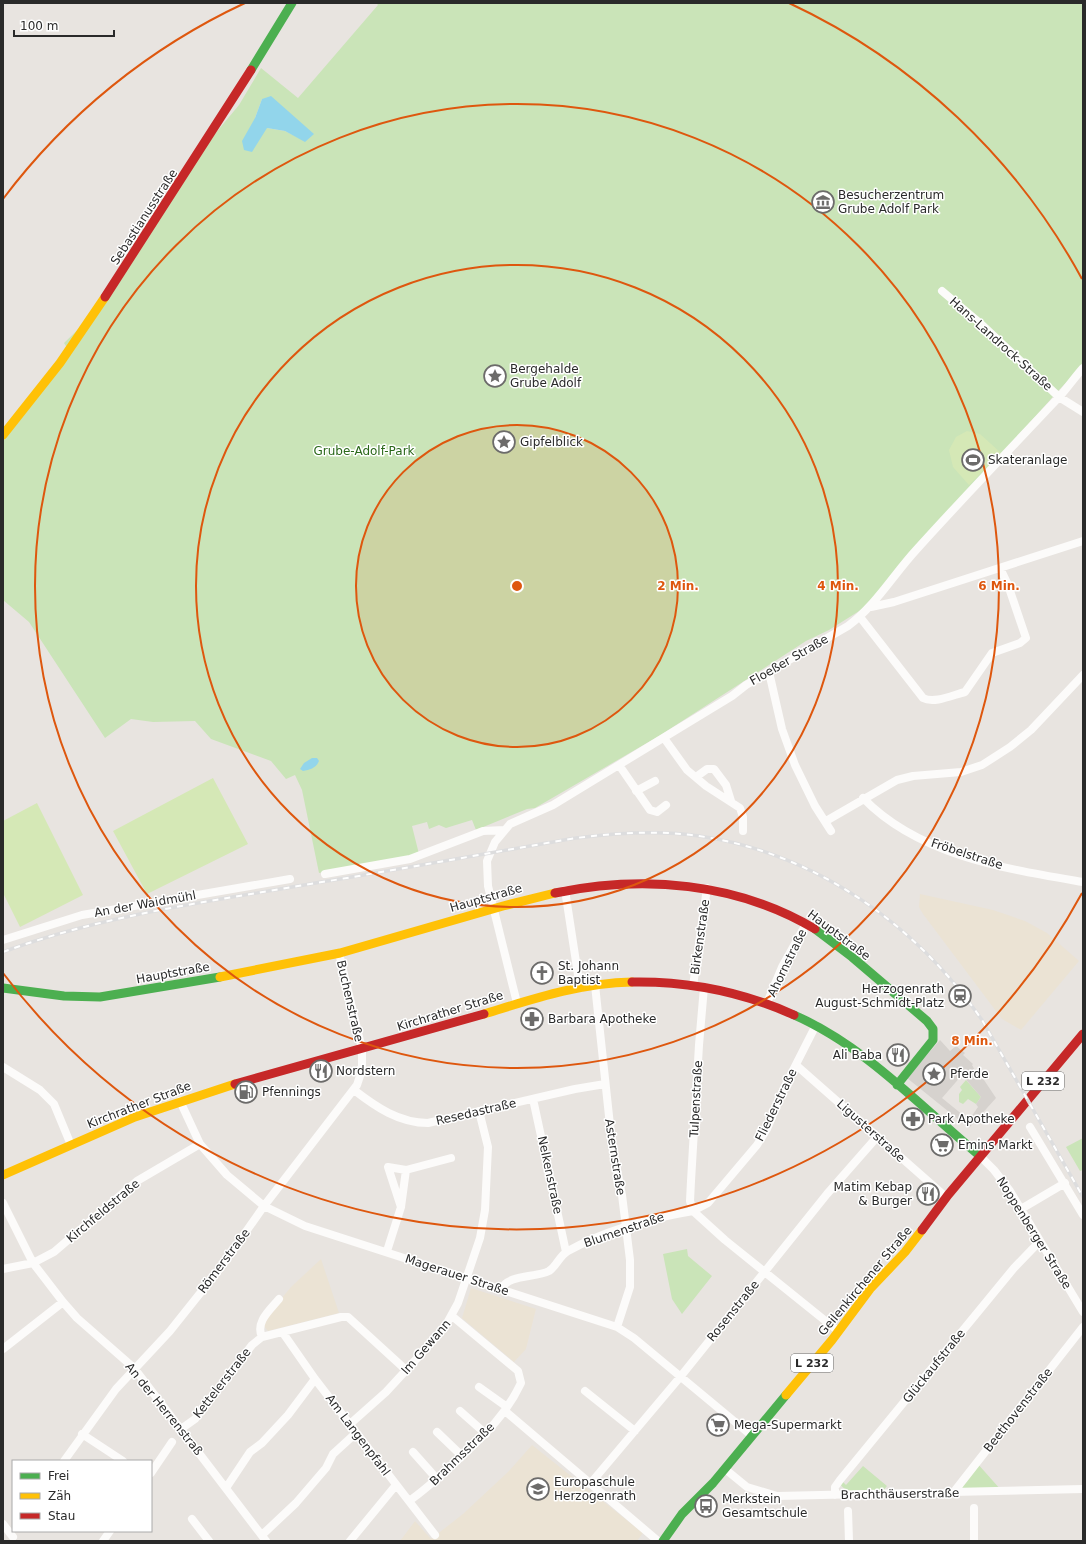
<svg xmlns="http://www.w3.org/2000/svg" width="1086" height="1544" font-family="'DejaVu Sans',sans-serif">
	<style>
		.education { fill: #ebe3d4 }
		.green { fill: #cae4b8; fill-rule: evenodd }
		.pitch { fill: #d5e8b6 }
		.plaza { fill: #d6d2ce; fill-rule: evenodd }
		.water { fill: #92d5eb }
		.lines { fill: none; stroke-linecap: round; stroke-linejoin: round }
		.street { stroke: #fcfbfa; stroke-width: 8 }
		.fast { stroke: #4caf50; stroke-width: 9 }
		.slow { stroke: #ffc107; stroke-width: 9 }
		.jam { stroke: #c62828; stroke-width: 9 }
		.rail-casing { stroke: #ddddde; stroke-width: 3.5 }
		.rail { stroke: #fff; stroke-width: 2; stroke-dasharray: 6; stroke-linecap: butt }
		.ring { fill: none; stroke: #de570e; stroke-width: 2 }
		.labels { text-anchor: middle; stroke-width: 3; stroke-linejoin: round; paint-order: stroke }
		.shield { fill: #fff; stroke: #6a6a6a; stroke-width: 1 }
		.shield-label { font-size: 11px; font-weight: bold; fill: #2a2a2a }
		.poi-label { font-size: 12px; fill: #2a2a2a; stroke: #fff; text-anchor: start }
		.street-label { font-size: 12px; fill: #2a2a2a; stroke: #fff }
		.park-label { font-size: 12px; fill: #2a6819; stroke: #fff }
		.centre { fill: #de570e; stroke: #fff; stroke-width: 2 }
		.ring-label { font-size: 12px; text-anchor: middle; font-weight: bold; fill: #de570e; stroke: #fff; stroke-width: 3; stroke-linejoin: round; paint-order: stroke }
	</style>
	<rect width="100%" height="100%" fill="#e8e4e0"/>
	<path class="education" d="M920,894L993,910L1025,921L1047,933L1079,961L1021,1030L1002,1019L923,914L919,907Z
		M321,1259L339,1313L268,1331L261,1323L291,1287Z
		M471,1288L536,1309L526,1349L514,1362L462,1318Z
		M532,1445L643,1533L637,1541H400L415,1521L431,1539L463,1514L509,1471Z"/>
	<path class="green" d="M376,3H1083V368H1080L1059,390L864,608L829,630L806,641L659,736L535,808L527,809L476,830L472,820L446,828L439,825L429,829L427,822L412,826L419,854L319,873L302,790L295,775L286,779L271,761L211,739L195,721L153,722L131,719L105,738L29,622L3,600V441L61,366L70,352L64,343L98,310L209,141L239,105L261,68L298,98L378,5ZM262,99L303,140L285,131L267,128L255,118Z
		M966,1080L981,1097L976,1104L968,1099L963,1104L959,1102V1094L962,1090L960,1087Z
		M1083,1138V1170L1080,1171L1066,1147Z
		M687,1249L688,1256L712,1276L682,1314L672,1299L663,1254Z
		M977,1463L1001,1490L955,1492Z
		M863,1466L887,1486L882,1492C867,1492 849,1497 840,1484L842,1481L846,1485Z"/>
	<path class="pitch" d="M967,431L980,434L1001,453L969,485L953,467L949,450L956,437Z
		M213,778L248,844L147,894L113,831Z
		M37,803L83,895L20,927L3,893V821Z"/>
	<path class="plaza" d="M940,1040L950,1051L956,1046L965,1053L963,1055L973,1064L972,1065L978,1076L980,1074L996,1098L969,1128L907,1078ZM962,1075L981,1097L976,1104L978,1107L969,1120L942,1098Z"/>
	<path class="water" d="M271,96L314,134L305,142L285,131L267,128L252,152L244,150L242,141L255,118L262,99Z
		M312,758H317L319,761C316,768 310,770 303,771L300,769L304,763Z"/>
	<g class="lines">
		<path class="street" d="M942,291L981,324L1059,397L1083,412
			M871,607L894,602L1083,541
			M860,617L923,698C934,704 953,695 965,692L992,653L1020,643L1026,638L1008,585L1000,568
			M769,672L782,729L795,765L815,806L831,831
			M664,738L687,770L706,786L740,808L743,817V831
			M619,765L650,810L657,812L666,805
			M696,777L707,769H714L726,785L731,801
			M636,791L655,781
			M863,798C919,856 1007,869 1083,882
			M826,821L897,780L913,776L961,772L982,765L1010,747L1031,730L1083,675
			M325,874L410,859L483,831L504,830
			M565,890L580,988
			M3,940L82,915L290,879
			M595,985L612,1144L622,1195L630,1260V1287L617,1327
			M693,986L707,888
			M704,987L699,1045L691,1181L690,1201L693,1211L708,1203L757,1145L767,1129L784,1088L816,1025
			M517,1003L488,886L487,861L495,842L510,824L553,805L732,696L746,685L848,626C876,605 893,575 917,549C963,498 1012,447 1060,396C1068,387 1075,377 1083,368
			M767,1003L782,967L806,924
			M796,1065L946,1197
			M3,1067L40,1090L54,1104L71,1145
			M354,1090C376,1107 399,1123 428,1123L575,1089L605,1084
			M533,1099L566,1252
			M180,1101L200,1144L227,1175L264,1206L305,1226L617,1327L634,1338L752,1436
			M1030,1127L1083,1215
			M980,1156L994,1170L1010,1191L1083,1312
			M406,1170L451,1158
			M3,1203L33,1263L63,1302L77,1318L134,1368L266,1541
			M1021,1209L1065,1183
			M387,1251L401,1207L406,1170L388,1167L401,1207
			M3,1269L33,1263L54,1252L137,1181L200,1144
			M501,1289C509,1274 535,1278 549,1271C557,1266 559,1256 568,1251C606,1230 651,1218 693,1211L725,1240L838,1331
			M283,1333L315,1379L435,1535
			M262,1337C255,1322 270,1310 279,1299
			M3,1349L63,1302
			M479,1387L507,1407
			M585,1391L635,1431
			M460,1411L486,1434
			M505,1411L658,1541
			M350,1424L386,1392L421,1354L446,1325L458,1303L480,1238L485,1210L488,1147L479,1111
			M181,1429L195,1419L252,1345L262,1337L341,1317H348L406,1370
			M437,1432L462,1456
			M82,1434L123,1461
			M413,1452L437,1479
			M64,1461L116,1389L170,1331L221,1267L264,1206L357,1085L362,1070V1049L339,953
			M725,1469L747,1487L777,1496L1083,1489
			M151,1473L172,1442
			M590,1484L681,1376L827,1194L877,1137
			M226,1488L250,1452L262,1443L288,1415L315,1379
			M953,1493L1083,1327
			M835,1495V1487L840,1480L1014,1268L1040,1241
			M409,1501C428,1488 444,1472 461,1457C485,1435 507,1413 521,1383L518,1371L452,1316
			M974,1508V1541
			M848,1511L849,1541
			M192,1519L209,1541
			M3,1524L13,1537
			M262,1535L296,1503L326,1468L333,1454L356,1433
			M103,1541L110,1531
			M350,1541L396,1485"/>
		<path class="fast" d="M251,70L292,3
			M815,929L852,957L927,1021L933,1029V1040L897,1085
			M3,988L64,996L100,997L220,977
			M794,1015C865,1046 921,1107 980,1156
			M663,1541L682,1514L713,1483L786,1395"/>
		<path class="slow" d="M3,435L60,363L105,297
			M220,977L340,953L503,906L555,893
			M484,1014C533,999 580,983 632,982
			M3,1175L135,1117L235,1084
			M786,1395L832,1340L870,1289L905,1252L922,1230"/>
		<path class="jam" d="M105,297L251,70
			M555,893C643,875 736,882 815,929
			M632,982C689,981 743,992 794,1015
			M235,1084L484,1014
			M922,1230L948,1195L1083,1034"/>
		<g class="rail-casing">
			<path id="rail" d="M3,952C98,917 199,903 298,886C391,871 483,854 576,838C616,833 658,830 699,836C815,853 916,924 982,1020L1083,1197"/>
		</g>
		<use href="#rail" class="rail"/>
	</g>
	<circle cx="517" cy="586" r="161" fill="#de570e" fill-opacity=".12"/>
	<g class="ring">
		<circle cx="517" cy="586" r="161"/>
		<circle cx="517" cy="586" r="321"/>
		<circle cx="517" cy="586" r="482"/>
		<path d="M1082 893A643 643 0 0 1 3 973M3 199A643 643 0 0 1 245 3M789 3A643 643 0 0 1 1082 279"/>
	</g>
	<defs>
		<g id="museum-ring" transform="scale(1.15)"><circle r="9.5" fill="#fff" stroke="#6c6b6a" stroke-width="1.5"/><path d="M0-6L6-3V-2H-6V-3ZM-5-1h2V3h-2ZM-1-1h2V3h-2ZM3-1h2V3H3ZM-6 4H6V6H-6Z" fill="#6c6b6a"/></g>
		<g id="sight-ring" transform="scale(1.15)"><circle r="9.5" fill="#fff" stroke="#6c6b6a" stroke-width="1.5"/><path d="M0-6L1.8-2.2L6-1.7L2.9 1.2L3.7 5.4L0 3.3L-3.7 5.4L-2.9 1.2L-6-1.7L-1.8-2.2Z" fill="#6c6b6a"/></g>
		<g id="stadium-ring" transform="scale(1.15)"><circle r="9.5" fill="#fff" stroke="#6c6b6a" stroke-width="1.5"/><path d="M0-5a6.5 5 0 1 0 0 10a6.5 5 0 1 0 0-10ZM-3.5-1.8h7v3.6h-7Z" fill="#6c6b6a"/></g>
		<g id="church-ring" transform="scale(1.15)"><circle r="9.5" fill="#fff" stroke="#6c6b6a" stroke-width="1.5"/><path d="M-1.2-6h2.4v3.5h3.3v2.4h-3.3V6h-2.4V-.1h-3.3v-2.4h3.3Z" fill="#6c6b6a"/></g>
		<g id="station-ring" transform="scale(1.15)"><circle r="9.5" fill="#fff" stroke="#6c6b6a" stroke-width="1.5"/><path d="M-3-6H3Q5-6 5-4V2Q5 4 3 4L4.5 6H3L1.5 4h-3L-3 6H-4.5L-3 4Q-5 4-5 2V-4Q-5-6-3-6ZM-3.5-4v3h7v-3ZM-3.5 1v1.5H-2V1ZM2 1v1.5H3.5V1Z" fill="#6c6b6a"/></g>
		<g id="pharmacy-ring" transform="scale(1.15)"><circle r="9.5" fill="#fff" stroke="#6c6b6a" stroke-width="1.5"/><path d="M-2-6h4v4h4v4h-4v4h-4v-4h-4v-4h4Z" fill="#6c6b6a"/></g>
		<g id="restaurant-ring" transform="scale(1.15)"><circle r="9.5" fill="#fff" stroke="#6c6b6a" stroke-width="1.5"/><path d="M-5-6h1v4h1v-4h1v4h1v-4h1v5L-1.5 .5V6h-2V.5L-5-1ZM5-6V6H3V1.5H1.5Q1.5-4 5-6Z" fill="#6c6b6a"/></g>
		<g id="fuel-ring" transform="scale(1.15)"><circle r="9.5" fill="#fff" stroke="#6c6b6a" stroke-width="1.5"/><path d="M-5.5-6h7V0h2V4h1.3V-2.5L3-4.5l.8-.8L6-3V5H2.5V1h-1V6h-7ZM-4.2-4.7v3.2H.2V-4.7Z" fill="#6c6b6a"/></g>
		<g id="supermarket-ring" transform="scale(1.15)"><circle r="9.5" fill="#fff" stroke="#6c6b6a" stroke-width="1.5"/><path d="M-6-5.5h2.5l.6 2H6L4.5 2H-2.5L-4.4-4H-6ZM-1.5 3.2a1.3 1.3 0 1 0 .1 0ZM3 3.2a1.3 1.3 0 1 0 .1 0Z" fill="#6c6b6a"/></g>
		<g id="school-ring" transform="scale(1.15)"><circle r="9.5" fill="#fff" stroke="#6c6b6a" stroke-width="1.5"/><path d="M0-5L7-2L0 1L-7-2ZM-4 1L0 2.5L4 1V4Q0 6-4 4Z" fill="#6c6b6a"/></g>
		<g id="bus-ring" transform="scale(1.15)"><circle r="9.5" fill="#fff" stroke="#6c6b6a" stroke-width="1.5"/><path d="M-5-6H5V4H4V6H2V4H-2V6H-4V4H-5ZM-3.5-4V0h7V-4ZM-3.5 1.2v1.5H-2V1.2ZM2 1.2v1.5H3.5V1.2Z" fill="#6c6b6a"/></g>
	</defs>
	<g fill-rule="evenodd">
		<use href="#museum-ring" x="823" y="202"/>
		<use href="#sight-ring" x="495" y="376"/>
		<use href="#sight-ring" x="504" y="442"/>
		<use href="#stadium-ring" x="973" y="460"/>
		<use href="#church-ring" x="542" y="973"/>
		<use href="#station-ring" x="960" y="996"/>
		<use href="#pharmacy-ring" x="532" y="1019"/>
		<use href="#restaurant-ring" x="898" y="1055"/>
		<use href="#restaurant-ring" x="321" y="1071"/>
		<use href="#sight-ring" x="934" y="1074"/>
		<use href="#fuel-ring" x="246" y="1092"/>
		<use href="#pharmacy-ring" x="913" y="1119"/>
		<use href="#supermarket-ring" x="942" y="1145"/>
		<use href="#restaurant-ring" x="928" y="1194"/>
		<use href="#supermarket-ring" x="718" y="1425"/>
		<use href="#school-ring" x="538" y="1489"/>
		<use href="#bus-ring" x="706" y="1506"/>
	</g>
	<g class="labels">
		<g class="shield">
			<rect x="1022" y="1072" width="42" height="18" rx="3"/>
			<rect x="791" y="1354" width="42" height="18" rx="3"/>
		</g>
		<g class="shield-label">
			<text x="1043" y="1085">L 232</text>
			<text x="812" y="1367">L 232</text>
		</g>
		<g class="poi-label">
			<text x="838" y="199">Besucherzentrum<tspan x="838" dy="14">Grube Adolf Park</tspan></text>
			<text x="510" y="373">Bergehalde<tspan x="510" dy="14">Grube Adolf</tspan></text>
			<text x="520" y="446">Gipfelblick</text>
			<text x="988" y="464">Skateranlage</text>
			<text x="558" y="970">St. Johann<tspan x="558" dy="14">Baptist</tspan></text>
			<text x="944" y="993" text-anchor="end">Herzogenrath<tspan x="944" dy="14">August-Schmidt-Platz</tspan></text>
			<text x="548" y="1023">Barbara Apotheke</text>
			<text x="882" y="1059" text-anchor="end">Ali Baba</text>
			<text x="336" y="1075">Nordstern</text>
			<text x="950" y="1078">Pferde</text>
			<text x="262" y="1096">Pfennings</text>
			<text x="928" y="1123">Park Apotheke</text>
			<text x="958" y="1149">Emins Markt</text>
			<text x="912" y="1191" text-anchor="end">Matim Kebap<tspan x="912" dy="14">&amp; Burger</tspan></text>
			<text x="734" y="1429">Mega-Supermarkt</text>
			<text x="554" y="1486">Europaschule<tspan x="554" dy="14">Herzogenrath</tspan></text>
			<text x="722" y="1503">Merkstein<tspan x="722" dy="14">Gesamtschule</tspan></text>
		</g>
		<g class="street-label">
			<text transform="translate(144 217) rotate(-57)" y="4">Sebastianusstraße</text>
			<text transform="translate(1001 344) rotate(42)" y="4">Hans-Landrock-Straße</text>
			<text transform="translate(789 660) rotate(-30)" y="4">Floeßer Straße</text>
			<text transform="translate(967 854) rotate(18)" y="4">Fröbelstraße</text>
			<text transform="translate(486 898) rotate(-16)" y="4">Hauptstraße</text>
			<text transform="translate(145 904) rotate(-10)" y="4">An der Waidmühl</text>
			<text transform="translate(839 935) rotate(37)" y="4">Hauptstraße</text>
			<text transform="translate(700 937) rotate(-82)" y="4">Birkenstraße</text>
			<text transform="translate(787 963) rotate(-64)" y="4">Ahornstraße</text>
			<text transform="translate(173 973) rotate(-10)" y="4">Hauptstraße</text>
			<text transform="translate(350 1001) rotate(77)" y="4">Buchenstraße</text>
			<text transform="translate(450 1011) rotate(-17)" y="4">Kirchrather Straße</text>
			<text transform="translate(696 1099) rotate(-87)" y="4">Tulpenstraße</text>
			<text transform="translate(139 1105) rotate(-21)" y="4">Kirchrather Straße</text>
			<text transform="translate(776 1105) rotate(-64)" y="4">Fliederstraße</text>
			<text transform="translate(476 1112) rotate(-13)" y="4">Resedastraße</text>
			<text transform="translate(871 1131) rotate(42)" y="4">Ligusterstraße</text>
			<text transform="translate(615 1157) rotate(81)" y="4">Asternstraße</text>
			<text transform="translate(550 1175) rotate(78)" y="4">Nelkenstraße</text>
			<text transform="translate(103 1211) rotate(-40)" y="4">Kirchfeldstraße</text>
			<text transform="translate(624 1230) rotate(-19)" y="4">Blumenstraße</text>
			<text transform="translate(1034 1233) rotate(58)" y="4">Noppenberger Straße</text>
			<text transform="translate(224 1261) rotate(-53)" y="4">Römerstraße</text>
			<text transform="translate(457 1275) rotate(18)" y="4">Magerauer Straße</text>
			<text transform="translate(865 1281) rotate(-50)" y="4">Geilenkirchener Straße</text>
			<text transform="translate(733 1311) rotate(-51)" y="4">Rosenstraße</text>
			<text transform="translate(426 1347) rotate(-49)" y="4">Im Gewann</text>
			<text transform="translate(934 1366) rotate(-51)" y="4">Glückaufstraße</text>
			<text transform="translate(222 1383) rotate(-52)" y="4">Kettelerstraße</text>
			<text transform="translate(164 1409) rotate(51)" y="4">An der Herrenstraß</text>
			<text transform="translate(1018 1410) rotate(-52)" y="4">Beethovenstraße</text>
			<text transform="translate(358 1435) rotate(53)" y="4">Am Langenpfahl</text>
			<text transform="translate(462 1454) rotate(-44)" y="4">Brahmsstraße</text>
			<text transform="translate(900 1494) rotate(-1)" y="4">Brachthäuserstraße</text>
		</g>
		<g class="park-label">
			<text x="364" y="455">Grube-Adolf-Park</text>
		</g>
	</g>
	<circle cx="517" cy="586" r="6" class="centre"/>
	<g class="ring-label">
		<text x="678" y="590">2 Min.</text>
		<text x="838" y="590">4 Min.</text>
		<text x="999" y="590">6 Min.</text>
		<text x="972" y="1045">8 Min.</text>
	</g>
	<rect width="1086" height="1544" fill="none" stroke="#2a2a2a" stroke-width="8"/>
	<rect x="12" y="1460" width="140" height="72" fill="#ffffff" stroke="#aaaaaa"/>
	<rect x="20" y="1473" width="20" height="6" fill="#4caf50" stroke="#aaaaaa"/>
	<text x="48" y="1480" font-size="12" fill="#2a2a2a">Frei</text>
	<rect x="20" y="1493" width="20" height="6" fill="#ffc107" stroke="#aaaaaa"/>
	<text x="48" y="1500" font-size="12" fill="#2a2a2a">Zäh</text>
	<rect x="20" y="1513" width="20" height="6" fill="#c62828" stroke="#aaaaaa"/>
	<text x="48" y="1520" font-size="12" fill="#2a2a2a">Stau</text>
	<path d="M14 30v6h100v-6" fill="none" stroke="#2a2a2a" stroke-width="2"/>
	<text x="20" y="30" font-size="12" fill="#2a2a2a" stroke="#ffffff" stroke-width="3" paint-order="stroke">100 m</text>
</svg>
